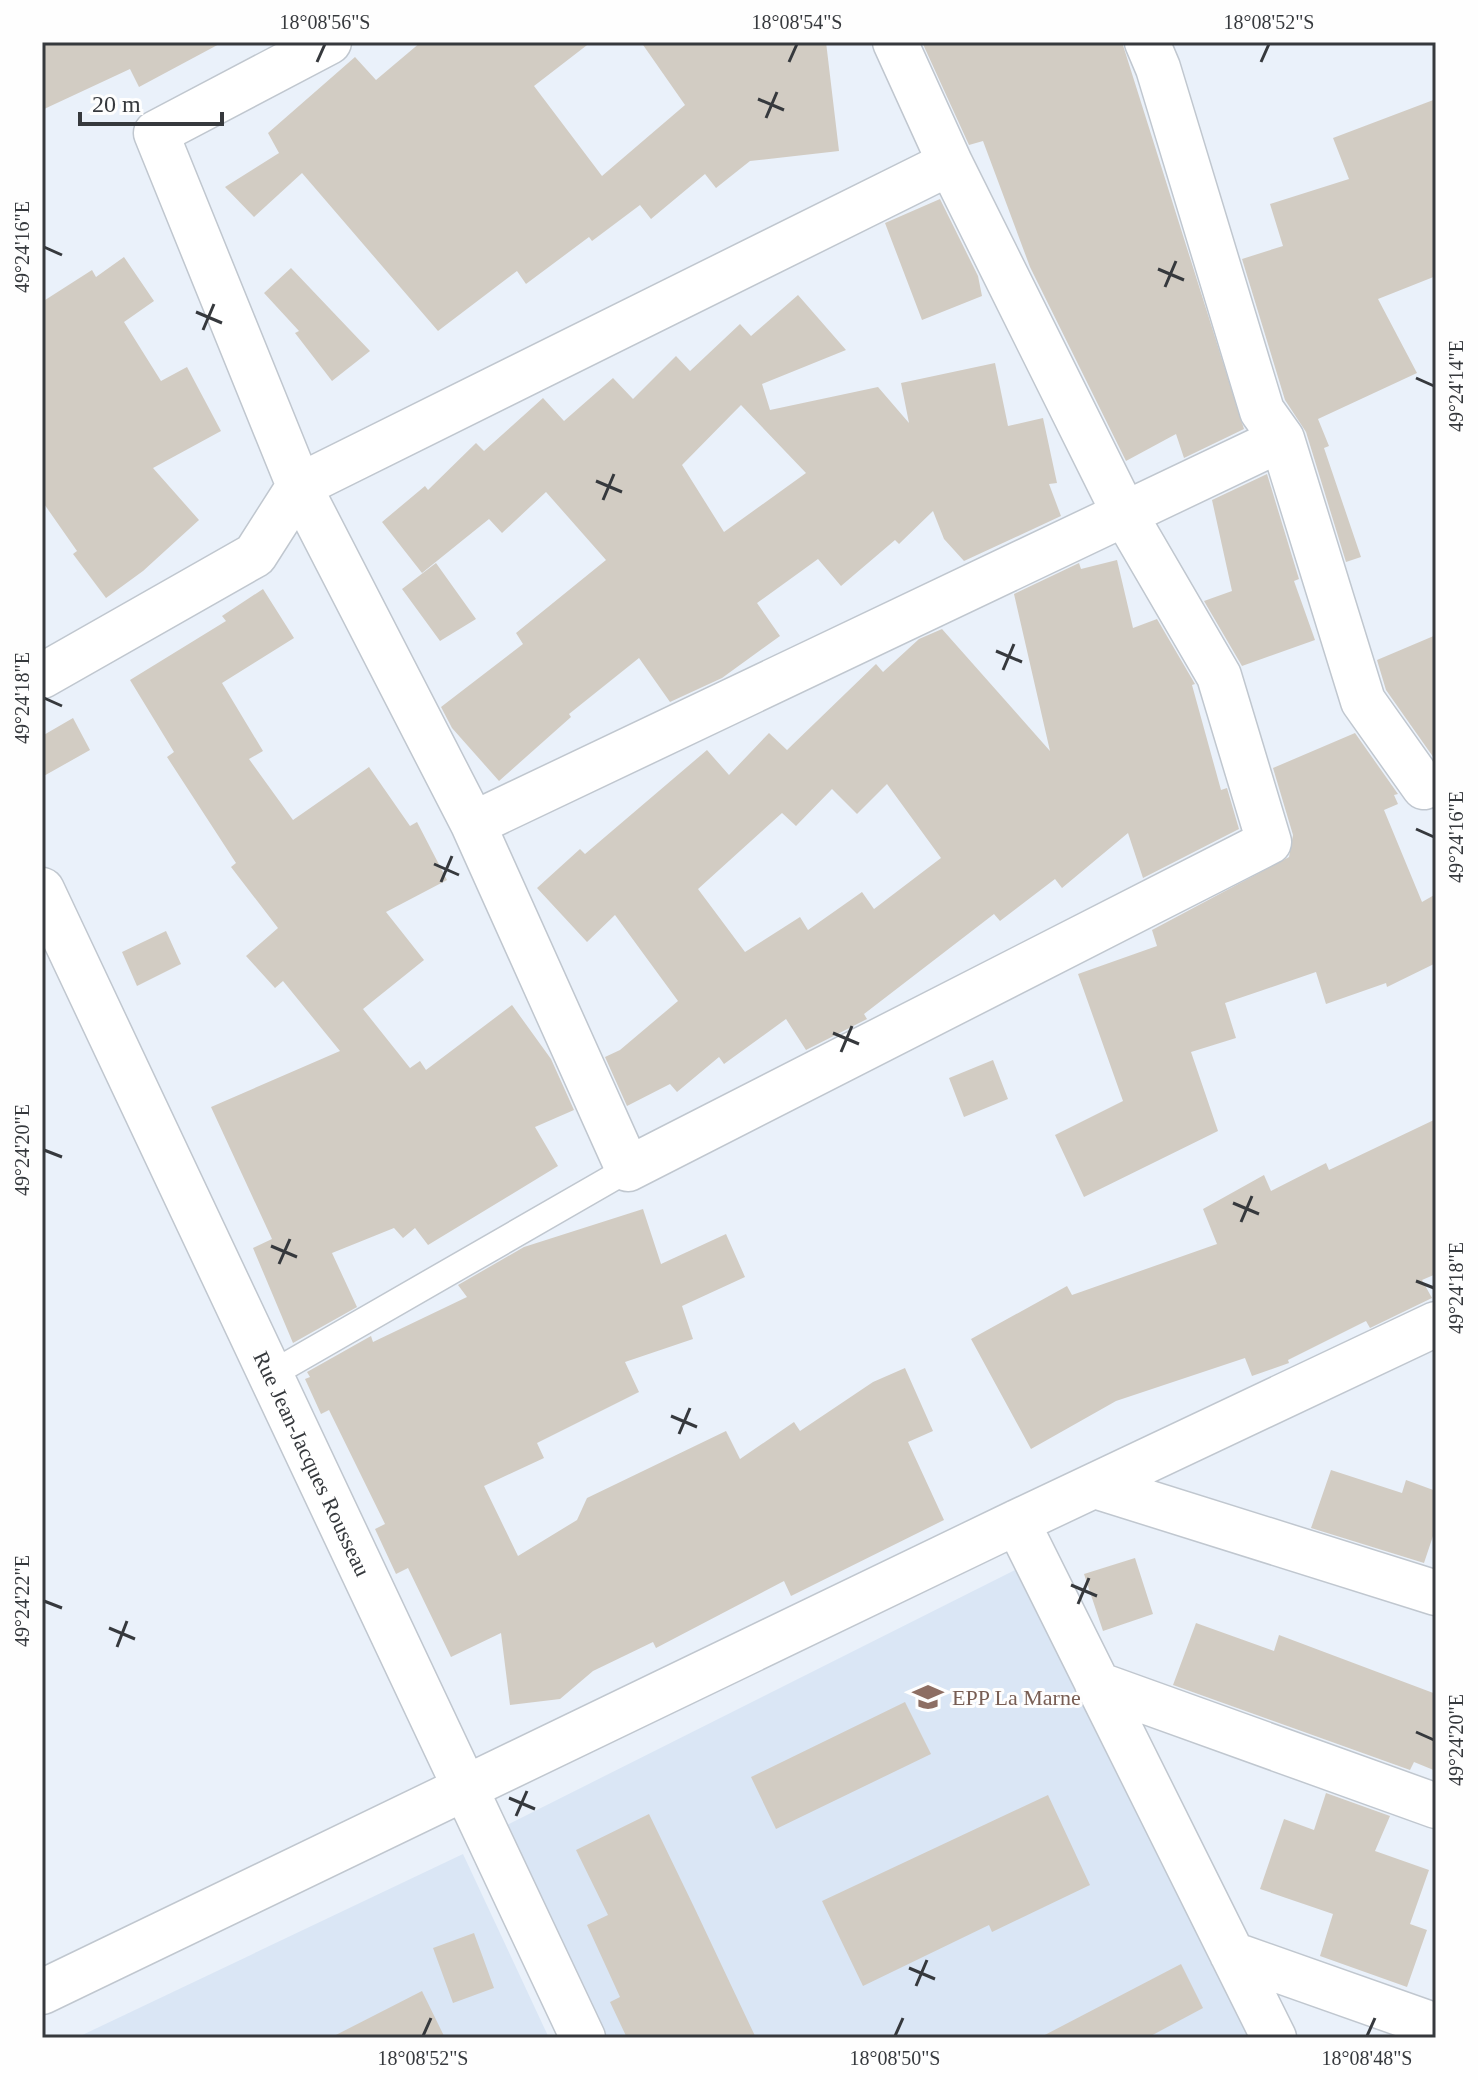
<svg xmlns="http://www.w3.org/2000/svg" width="1478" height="2080" font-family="'Times New Roman',serif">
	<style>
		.built { fill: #dae6f5 }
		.building { fill: #d2ccc3; fill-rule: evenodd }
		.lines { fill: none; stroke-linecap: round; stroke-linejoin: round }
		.service-casing { stroke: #c0c7cf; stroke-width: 29 }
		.minor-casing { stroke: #c0c7cf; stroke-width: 47 }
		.tertiary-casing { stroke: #c0c7cf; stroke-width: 47 }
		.service { stroke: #fff; stroke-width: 26 }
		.minor { stroke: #fff; stroke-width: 44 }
		.tertiary { stroke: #fff; stroke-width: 44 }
		.ticks { fill: none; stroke: #36393d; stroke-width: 3 }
		.labels { text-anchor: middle; stroke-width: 6; stroke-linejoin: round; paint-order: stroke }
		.street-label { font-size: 22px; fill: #36393d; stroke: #fefefe }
		.education-label { font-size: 22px; fill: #785e54; stroke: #fefefe; text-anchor: start }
		.neatline { fill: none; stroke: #36393d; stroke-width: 3 }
		.ticks-label { font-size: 20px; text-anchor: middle; fill: #36393d }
	</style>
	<rect width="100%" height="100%" fill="#eaf1fa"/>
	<path class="built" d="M1027,1564L1261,2038H601L499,1829Z
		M463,1854L549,2038H76Z"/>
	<path class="building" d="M42,42H223L139,87L130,69L42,110Z
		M421,42H591L534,86L602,176L685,105L641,42H826L839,151L750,161L716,188L705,174L651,219L640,205L592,241L589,237L526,284L517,271L438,331L302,173L254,217L225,187L279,153L268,133L355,57L376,80Z
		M922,42H1122L1244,429L1184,458L1176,434L1126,461L1030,267L983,141L969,145Z
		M1436,99V276L1378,299L1417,373L1318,419L1329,446L1324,448L1361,557L1346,562L1306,432L1285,400L1242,259L1283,246L1270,204L1349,179L1333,138Z
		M940,199L978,276L982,296L922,320L885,223Z
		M124,257L154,301L124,322L161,381L187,367L221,431L153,468L199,520L143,571L106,598L73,554L77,551L42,501V302L92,270L96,277Z
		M291,268L370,351L332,381L295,333L299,331L264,293Z
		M798,295L846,350L762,384L770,410L878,387L909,423L901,383L995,363L1008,426L1043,418L1057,483L1049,484L1061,516L964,561L944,539L933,511L899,544L895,540L841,586L818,559L757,603L780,636L722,678L670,702L639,658L569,714L571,717L499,781L452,728L441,707L523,644L516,633L606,560L546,492L502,533L489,519L422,573L382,522L425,486L428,490L476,443L484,451L543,398L564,421L613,378L633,399L676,356L690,371L740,324L751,336ZM741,405L806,473L724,532L682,465Z
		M1267,474L1299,579L1294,581L1315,640L1242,666L1204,601L1232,591L1212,500Z
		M1117,560L1133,628L1157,619L1195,684L1192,685L1221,790L1227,788L1239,829L1143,878L1128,833L1062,888L1055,879L1000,921L994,914L864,1014L867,1019L806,1050L786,1019L724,1064L719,1057L677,1092L670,1084L627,1106L605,1057L620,1050L678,1001L615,915L587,942L537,888L580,849L585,854L707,750L729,775L769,733L787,750L876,664L883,672L919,639L942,629L1050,751L1014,594L1079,563L1081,569ZM887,784L941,858L874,909L862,892L808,930L800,917L745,952L698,889L782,813L796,826L832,789L857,814Z
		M436,563L476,619L440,641L402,589Z
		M263,589L294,638L222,683L263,751L249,759L293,820L369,767L410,826L417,822L447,880L386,912L424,960L363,1009L410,1068L420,1061L426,1070L512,1005L551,1059L574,1110L535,1127L558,1166L428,1245L415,1228L403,1238L394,1228L332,1253L357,1307L293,1343L253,1248L272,1239L211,1107L340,1051L283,981L275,988L246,956L278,928L231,867L236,863L167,757L174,752L130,680L226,621L222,616Z
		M1436,635V761L1386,690L1377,660Z
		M73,718L90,750L42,777V736Z
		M1355,733L1398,794L1394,795L1398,804L1384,810L1422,902L1436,894V963L1387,987L1386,983L1326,1004L1316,972L1225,1003L1236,1038L1191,1052L1218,1131L1084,1197L1055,1135L1123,1101L1078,974L1157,946L1152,930L1289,857L1293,835L1273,768Z
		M166,931L181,964L137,986L122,952Z
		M993,1060L1008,1099L964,1117L949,1078Z
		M1436,1119V1274L1422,1280L1432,1298L1370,1328L1366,1321L1288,1360L1289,1363L1252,1376L1245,1358L1116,1401L1031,1449L971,1339L1067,1286L1072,1295L1217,1244L1203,1209L1264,1175L1271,1191L1326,1163L1329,1170Z
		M643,1209L661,1264L726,1234L745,1277L682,1306L693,1339L625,1362L639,1392L537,1443L544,1458L484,1486L518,1556L577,1520L587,1498L726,1431L740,1459L794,1422L800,1431L873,1382L905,1368L933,1431L908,1442L944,1520L791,1596L784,1581L656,1648L653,1642L593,1671L560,1699L510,1705L501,1633L451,1657L408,1568L396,1574L375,1529L385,1524L329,1410L321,1414L305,1379L310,1377L307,1372L371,1336L373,1342L467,1297L458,1285L524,1247Z
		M1331,1470L1402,1493L1406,1480L1436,1491V1527L1424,1563L1311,1528Z
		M1135,1558L1153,1614L1103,1631L1084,1574Z
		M1196,1623L1274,1651L1279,1635L1436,1694V1771L1414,1762L1410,1770L1173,1685Z
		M905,1702L931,1754L776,1829L751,1777Z
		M1326,1793L1390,1816L1375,1851L1429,1870L1410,1924L1427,1930L1407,1987L1320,1956L1333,1914L1260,1889L1284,1819L1314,1830Z
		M1048,1795L1090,1885L992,1932L989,1925L863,1986L822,1901Z
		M649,1814L695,1909L756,2038H627L610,2002L620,1997L587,1925L608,1915L576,1850Z
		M474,1933L494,1988L453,2003L433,1948Z
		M1181,1964L1203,2008L1147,2038H1039Z
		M422,1991L445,2038H330Z"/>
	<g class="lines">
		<g class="service-casing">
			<path id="service" d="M270,1375L628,1169"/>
		</g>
		<g class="minor-casing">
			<path id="minor" d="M329,42L156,133L299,486L473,824L628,1169L1269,842L1219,676L1124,513L950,163L895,42
				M1147,42L1158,68L1262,411L1282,439L1363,701L1424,787
				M42,676L255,555L299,486L950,163
				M473,824L1282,439
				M1095,1486L1436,1593
				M1017,1522L1274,2038
				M1097,1684L1436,1806
				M1232,1954L1436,2026
				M42,1992L1017,1522L1436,1324"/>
		</g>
		<g class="tertiary-casing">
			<g id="tertiary">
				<path id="s1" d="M42,890L583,2038"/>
			</g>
		</g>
		<use href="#service" class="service"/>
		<use href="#minor" class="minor"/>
		<use href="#tertiary" class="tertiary"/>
	</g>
	<path class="ticks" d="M317,62L325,44M789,62L797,44M1261,62L1269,44M758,99L784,110M766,118L777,92M44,247L62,255M1158,269L1184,280M1165,287L1176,261M196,312L222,323M203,330L214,304M1416,378L1434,386M596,481L622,492M603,500L614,474M996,651L1022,662M1003,670L1014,644M44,698L62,706M1416,829L1434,837M434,864L459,875M441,882L452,856M833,1033L859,1044M841,1052L852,1026M44,1150L62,1157M1233,1203L1259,1214M1241,1222L1252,1196M271,1246L297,1257M279,1264L290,1239M1416,1281L1434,1288M671,1416L697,1427M679,1434L690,1408M1071,1585L1097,1596M44,1601L62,1608M1078,1604L1089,1578M109,1628L135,1639M117,1647L127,1621M1416,1732L1434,1740M509,1798L535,1809M516,1816L527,1791M909,1968L935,1979M916,1986L927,1960M423,2036L431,2018M895,2036L903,2018M1367,2036L1375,2018"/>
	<defs>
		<g id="school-bare" transform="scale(2.4)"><path d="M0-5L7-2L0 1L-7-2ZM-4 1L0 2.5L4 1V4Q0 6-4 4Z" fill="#8d6e63" stroke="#fefefe" stroke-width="2.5" paint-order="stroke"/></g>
	</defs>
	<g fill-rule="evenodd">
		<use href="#school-bare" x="928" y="1697"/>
	</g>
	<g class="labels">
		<g class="street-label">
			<text dy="8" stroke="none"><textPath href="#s1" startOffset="634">Rue Jean-Jacques Rousseau</textPath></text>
		</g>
		<g class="education-label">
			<text x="952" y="1705">EPP La Marne</text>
		</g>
	</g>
	<rect width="1478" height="2080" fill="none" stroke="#fefefe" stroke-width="88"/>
	<path d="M80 112v12h142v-12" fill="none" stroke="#36393d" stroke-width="4"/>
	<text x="92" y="112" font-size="24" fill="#36393d" stroke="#fefefe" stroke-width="6" paint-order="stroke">20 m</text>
	<rect x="44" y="44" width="1390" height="1992" class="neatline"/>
	<g class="ticks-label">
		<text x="325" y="29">18°08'56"S</text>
		<text x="797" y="29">18°08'54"S</text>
		<text x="1269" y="29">18°08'52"S</text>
		<text transform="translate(22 247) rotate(-90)" y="7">49°24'16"E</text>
		<text transform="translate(1456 386) rotate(-90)" y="7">49°24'14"E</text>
		<text transform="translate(22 698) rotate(-90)" y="7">49°24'18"E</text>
		<text transform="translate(1456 837) rotate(-90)" y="7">49°24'16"E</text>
		<text transform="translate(22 1150) rotate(-90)" y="7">49°24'20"E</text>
		<text transform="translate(1456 1288) rotate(-90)" y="7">49°24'18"E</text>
		<text transform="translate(22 1601) rotate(-90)" y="7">49°24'22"E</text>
		<text transform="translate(1456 1740) rotate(-90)" y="7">49°24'20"E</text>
		<text x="423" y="2065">18°08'52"S</text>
		<text x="895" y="2065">18°08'50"S</text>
		<text x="1367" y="2065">18°08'48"S</text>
	</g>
</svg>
